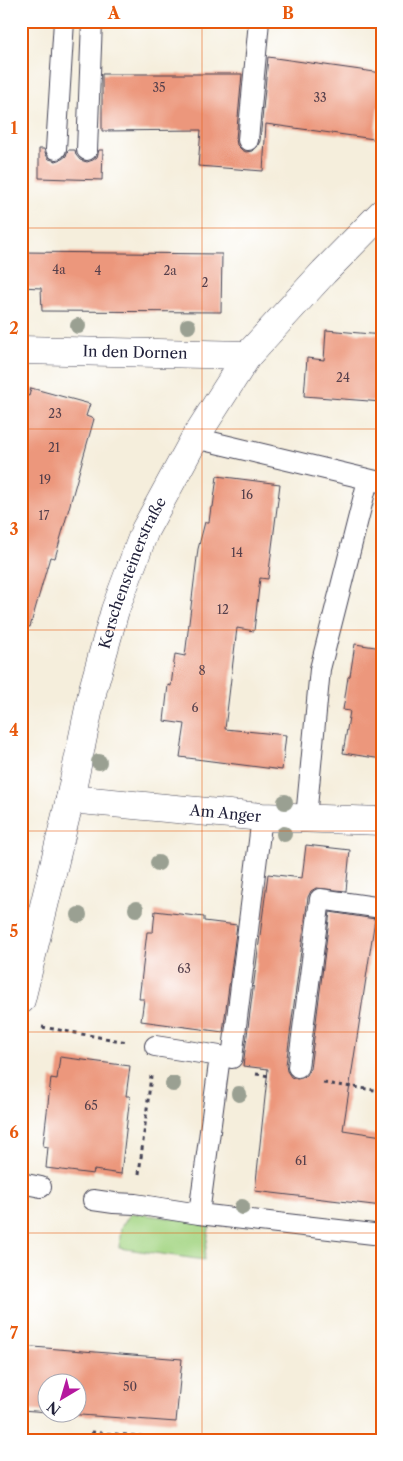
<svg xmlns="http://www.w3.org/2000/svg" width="403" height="1461" font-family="'Libre Caslon Text',serif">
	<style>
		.green { fill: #a5d685; stroke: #647c60 }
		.building { fill: #ec977c }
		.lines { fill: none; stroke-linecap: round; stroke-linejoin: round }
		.service-casing { stroke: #424153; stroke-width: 22 }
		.minor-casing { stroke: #424153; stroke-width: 29 }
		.path { stroke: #424153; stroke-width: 3; stroke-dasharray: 4 4; stroke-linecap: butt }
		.service { stroke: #fff; stroke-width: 20 }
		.minor { stroke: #fff; stroke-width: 28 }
		.tree { fill: #9aa092 }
		.grid { fill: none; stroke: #e8590c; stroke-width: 1; stroke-opacity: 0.55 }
		.labels { text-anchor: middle; stroke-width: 5; stroke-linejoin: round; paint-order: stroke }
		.number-label { font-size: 12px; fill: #543f4b }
		.street-label { font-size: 15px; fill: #22223b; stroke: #fff }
		.neatline { fill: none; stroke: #e8590c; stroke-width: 2 }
		.grid-label { font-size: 16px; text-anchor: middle; font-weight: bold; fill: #e8590c }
	</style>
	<rect width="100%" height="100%" fill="#fff"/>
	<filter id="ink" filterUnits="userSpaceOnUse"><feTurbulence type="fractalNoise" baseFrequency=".02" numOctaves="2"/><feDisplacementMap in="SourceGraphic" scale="10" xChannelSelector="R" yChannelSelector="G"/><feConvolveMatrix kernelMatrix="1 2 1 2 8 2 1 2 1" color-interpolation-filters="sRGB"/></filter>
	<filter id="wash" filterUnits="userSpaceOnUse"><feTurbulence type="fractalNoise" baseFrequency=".0096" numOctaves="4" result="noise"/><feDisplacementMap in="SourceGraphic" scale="20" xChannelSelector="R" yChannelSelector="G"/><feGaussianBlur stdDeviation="1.12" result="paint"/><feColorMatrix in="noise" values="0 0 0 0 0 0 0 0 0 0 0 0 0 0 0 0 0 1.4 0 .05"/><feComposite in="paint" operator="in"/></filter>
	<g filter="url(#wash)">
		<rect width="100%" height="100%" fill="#f5eedc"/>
		<path class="green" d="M131,1213L210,1223L204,1260L119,1248L121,1227Z"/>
		<g id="blocks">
			<path class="building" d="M268,57L382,73V108L378,107L374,139L266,124L263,171L198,166L201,130L102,131V74H242L236,139L237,145L242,150L246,152L252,151L257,147L260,141Z
				M39,149H44L46,155L49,159L56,161L62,159L66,156L68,150H75L76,155L80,160L87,162L93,160L97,157L99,150H103L102,180L39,178Z
				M21,252L222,254L221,312L42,311L41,288L21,287Z
				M326,330L382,335V402L304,396L307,358L324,360Z
				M31,388L90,404L86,416L94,419L55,558L50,557L30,627L21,626V411L26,395L29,396Z
				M217,476L280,484L268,579L260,578L254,631L237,628L225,729L286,735L282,770L180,757L185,724L164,721L168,685L171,686L175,654L185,656L198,549L205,522H209L211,507H213Z
				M355,644L382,648V759L343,753L350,711L343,710L348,677L350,676Z
				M306,845L350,850L346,891L316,888L311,891L308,897L286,1065L287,1071L291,1077L297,1079L302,1078L307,1075L310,1069L330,912L375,919L343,1130L382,1136V1206L255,1191L268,1069L243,1066L268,874L302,878Z
				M155,911L204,917V921L237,925L223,1032L141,1021L144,999H139L147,932H153Z
				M60,1057L130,1066L126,1096H130L121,1174L94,1170L93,1174L46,1168L48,1147L43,1146L51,1078L57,1079Z
				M21,1346L182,1359L176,1422L67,1414H78V1384H48V1412L21,1410Z"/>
		</g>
	</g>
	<g filter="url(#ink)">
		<use href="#blocks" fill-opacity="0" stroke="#424153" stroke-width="1"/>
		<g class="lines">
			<g class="service-casing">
				<path id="service" d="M248,140L259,21
					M56,149L64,21
					M87,150L92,21
					M195,438L380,482
					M262,817L232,1058L220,1056L199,1214L382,1235
					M306,818L320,669L368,480
					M155,1046L220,1056
					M298,1067L320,899L382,908
					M21,1183L41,1187
					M93,1200L114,1203L135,1204L199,1214"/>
			</g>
			<g class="minor-casing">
				<g id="minor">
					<path id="s1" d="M21,350L248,355"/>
					<path id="s2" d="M70,799L262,817L382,821"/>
					<path id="s3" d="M21,1000L70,799L93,689L115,610L145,530L195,438L248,355L324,272L382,213"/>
				</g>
			</g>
			<path class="path" d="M42,1027L127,1042
				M256,1074L270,1076
				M323,1083L382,1091
				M139,1174L151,1076
				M91,1432L184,1440"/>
			<use href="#service" class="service"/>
			<use href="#minor" class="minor"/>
		</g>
		<g class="tree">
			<circle cx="78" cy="326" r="8"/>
			<circle cx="188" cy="326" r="8"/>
			<circle cx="99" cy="762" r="8"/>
			<circle cx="285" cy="802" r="8"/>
			<circle cx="284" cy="834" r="8"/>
			<circle cx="158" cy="863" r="8"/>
			<circle cx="136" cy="909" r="8"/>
			<circle cx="79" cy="915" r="8"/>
			<circle cx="173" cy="1084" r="8"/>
			<circle cx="239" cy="1094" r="8"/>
			<circle cx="242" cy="1207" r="8"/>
		</g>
	</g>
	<path class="grid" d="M202,21V1440M21,228H382M21,429H382M21,630H382M21,831H382M21,1032H382M21,1233H382"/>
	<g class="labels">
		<g class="number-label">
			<text x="159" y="92">35</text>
			<text x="320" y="102">33</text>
			<text x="59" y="274">4a</text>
			<text x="98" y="275">4</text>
			<text x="170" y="275">2a</text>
			<text x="205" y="287">2</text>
			<text x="343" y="382">24</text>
			<text x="55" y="418">23</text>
			<text x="54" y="452">21</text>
			<text x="45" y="484">19</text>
			<text x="247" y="499">16</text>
			<text x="44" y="520">17</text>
			<text x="237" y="557">14</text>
			<text x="223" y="614">12</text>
			<text x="202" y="675">8</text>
			<text x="195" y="712">6</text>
			<text x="184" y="973">63</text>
			<text x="91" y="1110">65</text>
			<text x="301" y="1165">61</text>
			<text x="130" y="1391">50</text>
		</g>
		<g class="street-label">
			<text dy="5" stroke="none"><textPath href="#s1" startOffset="114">In den Dornen</textPath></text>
			<text dy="5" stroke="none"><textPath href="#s3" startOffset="442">Kerschensteinerstraße</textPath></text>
			<text dy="5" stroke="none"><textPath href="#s2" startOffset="156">Am Anger</textPath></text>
		</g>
	</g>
	<rect width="403" height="1461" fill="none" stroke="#fff" stroke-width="55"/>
	<g transform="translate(62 1398) rotate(218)"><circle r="24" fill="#ffffff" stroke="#a7a7b1"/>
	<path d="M0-4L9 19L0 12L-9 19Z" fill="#b5179e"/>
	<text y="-8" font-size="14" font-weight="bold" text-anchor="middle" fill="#22223b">N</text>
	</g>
	<rect x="28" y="28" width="348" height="1406" class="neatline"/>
	<g class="grid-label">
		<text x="114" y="19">A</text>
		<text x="288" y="19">B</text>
		<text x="14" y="134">1</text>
		<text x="14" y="334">2</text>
		<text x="14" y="535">3</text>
		<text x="14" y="736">4</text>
		<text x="14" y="937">5</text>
		<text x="14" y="1138">6</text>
		<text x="14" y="1339">7</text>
	</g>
</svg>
